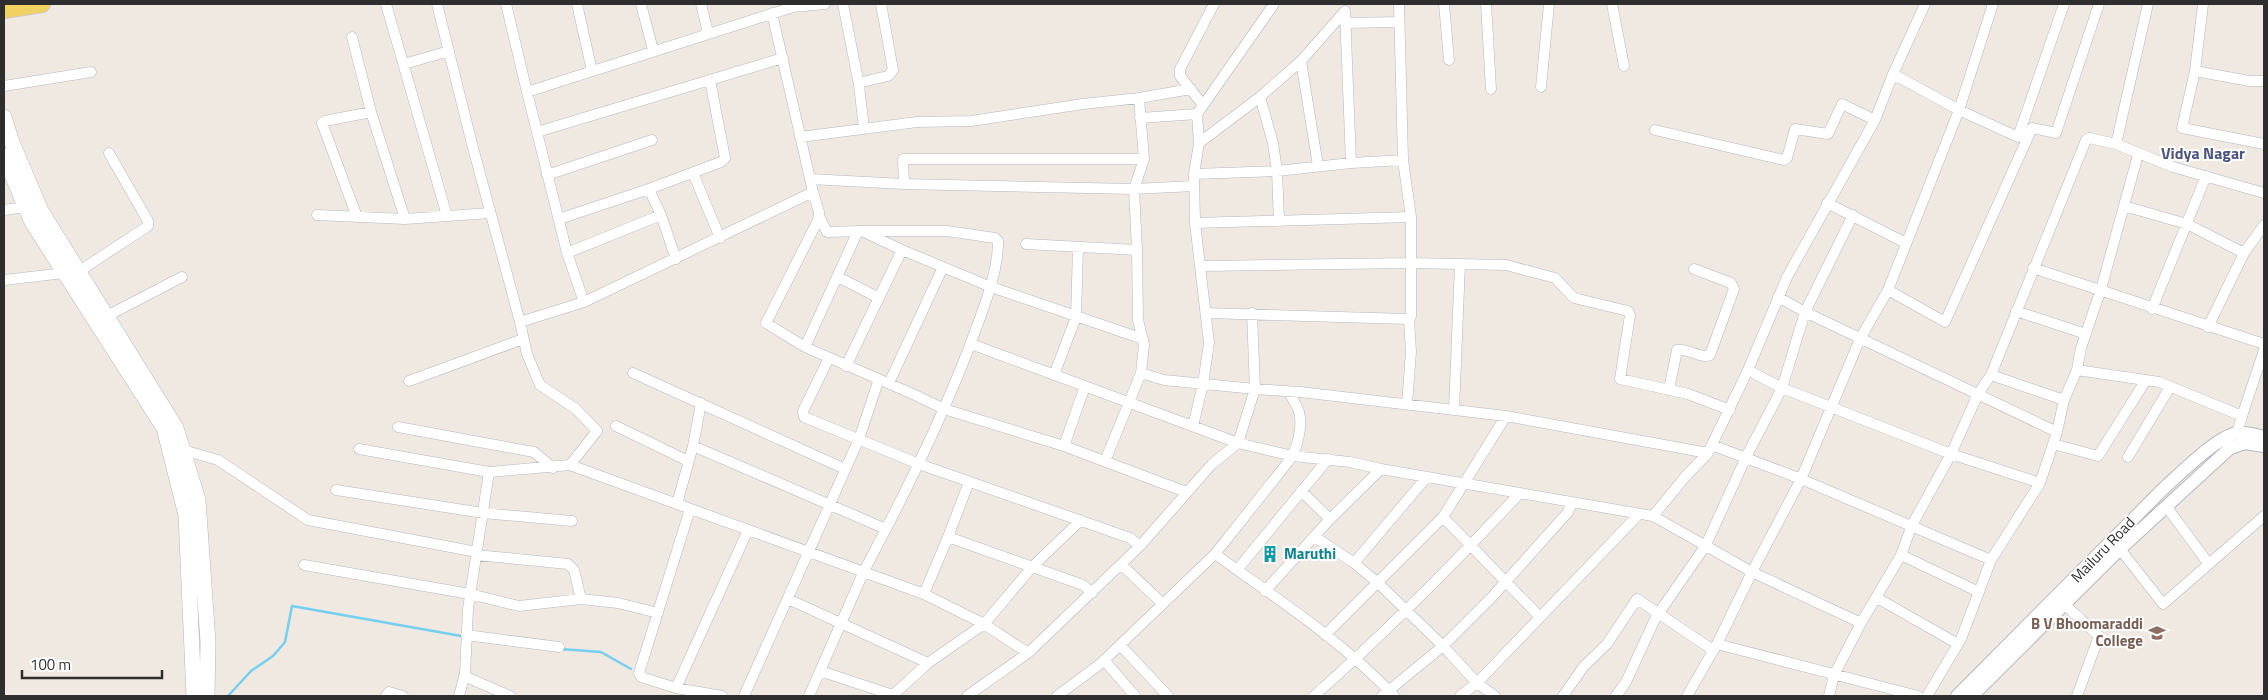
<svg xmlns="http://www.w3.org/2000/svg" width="2268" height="700" font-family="'Titillium Web',sans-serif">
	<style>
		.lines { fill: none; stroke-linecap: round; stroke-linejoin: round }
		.stream { stroke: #75cff0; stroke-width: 2.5 }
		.minor-casing { stroke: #b4b7c1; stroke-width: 11 }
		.tertiary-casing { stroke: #b4b7c1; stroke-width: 14 }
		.secondary-casing { stroke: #b4b7c1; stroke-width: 16 }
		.primary-casing { stroke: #c9c9c9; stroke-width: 18 }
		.minor { stroke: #fff; stroke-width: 10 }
		.tertiary { stroke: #fff; stroke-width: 12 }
		.secondary { stroke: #fff; stroke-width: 15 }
		.primary { stroke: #f2d163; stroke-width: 16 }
		.labels { text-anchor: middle; stroke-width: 4; stroke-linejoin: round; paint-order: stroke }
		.street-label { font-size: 15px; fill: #2e2e2e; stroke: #fff }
		.culture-label { font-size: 15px; font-weight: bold; fill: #0d838f; stroke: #fff; text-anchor: start }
		.education-label { font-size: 15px; font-weight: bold; fill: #785e54; stroke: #fff; text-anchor: end }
		.neighbourhood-label { font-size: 16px; font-weight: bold; fill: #4d5680; stroke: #fff }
	</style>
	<rect width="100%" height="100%" fill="#efe9e1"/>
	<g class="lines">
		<path class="stream" d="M560,649L601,652L631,669
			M228,696L251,671L273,656L285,642L292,606L461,636"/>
		<g class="minor-casing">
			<path id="minor" d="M386,4L447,216
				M437,4L472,144L520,322L584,302L813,192L772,13
				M506,4L527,92L793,7V4
				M577,4L592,71
				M641,4L653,50
				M701,4L708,33
				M843,4L859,85
				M1399,4L1403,160L1411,217V316L1409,319L1411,352L1407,404
				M1444,4L1449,60
				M1486,4L1491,89
				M1612,4L1624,66
				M2203,4L2195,71L2182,128L2264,144
				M793,7L825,4
				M1345,23L1399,22
				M352,37L371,112L405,219
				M1301,61L1318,166
				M404,64L449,51
				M2195,71L2249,81H2264
				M1893,74L1925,4
				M4,86L91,72
				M1541,87L1549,4
				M527,92L567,253L584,302
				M1260,97L1273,143L1277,171L1279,221
				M1139,98L1191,89
				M1203,105L1180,76V69L1214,4
				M1197,114L1274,4
				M1140,118L1197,114L1199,143L1194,174L1195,223L1209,343L1203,384L1193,426
				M864,129L859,85L862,82L888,76L893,70L881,4
				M1655,130L1784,160L1787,158L1795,129L1828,134L1842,104L1875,120
				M537,132L783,58
				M800,137L917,122L971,121L1083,104L1139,98L1144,159
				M1199,143L1260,97L1301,61L1345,11L1351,163L1403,160
				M2116,144L2148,4
				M693,173L720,238
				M1194,174L1277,171L1351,163
				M547,175L652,140
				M810,179L904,184L903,159H1144L1134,189L1137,250L1138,320L1144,345L1141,373L1105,461
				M904,184L1134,189L1194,186
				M649,189L721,162L725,158L710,80
				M813,192L819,212L818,220L766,323L805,347L915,395L944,409L1064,446L1186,492
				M1827,203L1906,243
				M2124,206L2187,224L2244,253
				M4,210L25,207
				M317,215L405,219L490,213
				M819,216L827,232L862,231L902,250L991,287L1143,339
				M357,217L322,123L325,121L371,112
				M559,219L649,189L661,215L676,259
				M1195,223L1411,217
				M862,231H947L995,238L998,241C998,270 987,299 977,326C952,396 920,463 886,529
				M1026,244L1137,250
				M567,253L661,215
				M1201,266L1411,263L1506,265L1555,278L1574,298L1628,311L1630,315L1620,379L1688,394L1730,410
				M2033,268L2264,344
				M78,272L148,226V221L109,153
				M838,277L879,298
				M4,280L64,273
				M1888,290L1945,322L2032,128L2056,133L2099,4
				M1778,297L1805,312L2057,432
				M2152,309L2206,176
				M2016,311L2086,334
				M1206,313L1409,319
				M1252,313L1255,389L1300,392L1506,416L1708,453
				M105,317L182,277
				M520,322L527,354L540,385L576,409L597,431L570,465
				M2208,327L2244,253L2264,225
				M971,344L1238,443L1293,456L1350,462L1381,469
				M805,347L858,231
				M829,358L803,411L804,417L919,464L1130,538L1140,546L1212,464L1238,443L1255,389L1164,380L1141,373
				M846,366L902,250
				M1748,370L1782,388L1951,454L2040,483
				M2077,370L2159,382L2242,416L2237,433
				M633,373L845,469
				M1054,375L1076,317L1078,248
				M1991,375L2064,400
				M409,381L523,339
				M889,383L943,267
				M1669,390L1677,350C1688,348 1700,359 1710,355L1734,289L1731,283L1694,269
				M1454,410L1460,264
				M2242,416L2264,350
				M616,426L688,461
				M398,427L534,452L553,468
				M2053,444L2098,456L2146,380
				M1712,445L1801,479L1991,560
				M693,446L886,529L864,571L809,696
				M1064,446L1085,386
				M359,449L489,472
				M183,450L218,460L308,520L477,552
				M2128,457L2170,387
				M336,490L483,513L572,521
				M1301,491L1330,519
				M677,504L693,446L701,403
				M2166,506L2208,563
				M690,509L639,673L641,677L676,688L722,696
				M1653,516L1685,477L1708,453L1748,370L1787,277L1875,120L1893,74L1959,110L2018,137L2064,4
				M1443,517L1539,616
				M948,537L1083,585L1092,593
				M1315,537L1354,563L1377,582L1443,646L1477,683L1495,696
				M2120,549L2163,604L2264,516
				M1215,554C1276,598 1342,641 1394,696
				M476,555L568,564L574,570L581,599
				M1901,555L1979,592
				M1354,563L1426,478
				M304,565L470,594L519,606L581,599L618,603L658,613
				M1122,565L1162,603
				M1237,570L1328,459
				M1265,591L1330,519L1381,469L1653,516L1752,572L1861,623
				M924,594L948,537L969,482
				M1877,598L1958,644
				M788,599L928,663
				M2065,605L2099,636L2077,696
				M466,635L559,647
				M1325,635L1443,517L1506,416
				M1717,644L1918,696
				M1120,645L1168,696
				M1104,660L1135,696
				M820,671L893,695
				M464,676L510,696
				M676,688L748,530
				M386,696L389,692L403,696
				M459,696L465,674L468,609L489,472L570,465L924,594L984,624L1028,653
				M744,696L859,439L879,379
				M892,696L928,663L984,624L1033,566L1081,520
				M967,696L1028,653L1140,546
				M1057,696L1100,664L1215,554L1288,462C1297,450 1303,427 1299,412C1297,405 1292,398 1288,391
				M1314,696C1386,632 1454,564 1520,493
				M1382,696L1443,646L1492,597L1568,512L1572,503
				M1460,696L1477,683L1639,514
				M1563,696L1584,666L1607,644L1637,599L1713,650
				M1616,696L1626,682L1656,617L1706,545L1746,457L1782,388L1805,312L1853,215
				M1687,696L1717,644L1752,572L1801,479L1860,339L1888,290L1959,110L1993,4
				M1829,696L1834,675L1861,623L1901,555L1912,525L1951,454L1978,394L1991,375L2086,140L2089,138L2116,144L2173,167L2264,193
				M1927,696L1961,639L1991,560L2040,483L2057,432L2064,400L2077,370L2081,348L2101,289L2138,155"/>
		</g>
		<g class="tertiary-casing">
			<path id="tertiary" d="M1957,696L2159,493C2175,478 2217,436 2237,433C2246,432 2256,435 2264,437
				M1972,696L2120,549L2230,448L2245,443L2264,446"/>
		</g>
		<g class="secondary-casing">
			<path id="secondary" d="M4,117L11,140L41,211L176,428L198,500L208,642L207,696
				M4,156L32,222L164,428L186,515L194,696"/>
		</g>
		<g class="primary-casing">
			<path id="primary" d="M4,10L42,4"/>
		</g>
		<use href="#minor" class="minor"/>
		<use href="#tertiary" class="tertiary"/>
		<use href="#secondary" class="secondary"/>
		<use href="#primary" class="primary"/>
	</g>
	<defs>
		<g id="building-bare" transform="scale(1.35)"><path d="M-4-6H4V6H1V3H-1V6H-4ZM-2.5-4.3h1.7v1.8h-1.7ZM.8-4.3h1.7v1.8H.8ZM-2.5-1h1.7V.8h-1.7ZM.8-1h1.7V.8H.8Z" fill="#0f9aa8" stroke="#fff" stroke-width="2.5" paint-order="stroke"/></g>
		<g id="university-bare" transform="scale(1.35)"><path d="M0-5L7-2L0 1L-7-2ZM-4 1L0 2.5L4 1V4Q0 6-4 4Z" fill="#8d6e63" stroke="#fff" stroke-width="2.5" paint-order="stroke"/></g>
	</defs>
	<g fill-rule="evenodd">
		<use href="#building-bare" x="1270" y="554"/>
		<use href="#university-bare" x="2157" y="633"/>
	</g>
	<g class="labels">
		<g class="street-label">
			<text transform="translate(2103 550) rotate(-46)" y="5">Mailuru Road</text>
		</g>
		<g class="culture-label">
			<text x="1284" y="559">Maruthi</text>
		</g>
		<g class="education-label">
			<text x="2143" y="629">B V Bhoomaraddi<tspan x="2143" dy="17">College</tspan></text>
		</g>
		<g class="neighbourhood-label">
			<text x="2203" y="159">Vidya Nagar</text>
		</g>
	</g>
	<rect width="2268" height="700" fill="none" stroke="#2e2e2e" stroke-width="10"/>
	<path d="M22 670v8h140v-8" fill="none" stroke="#2e2e2e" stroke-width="2.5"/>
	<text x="30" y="670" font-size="15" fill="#2e2e2e" stroke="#ffffff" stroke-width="4" paint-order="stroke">100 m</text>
</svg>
